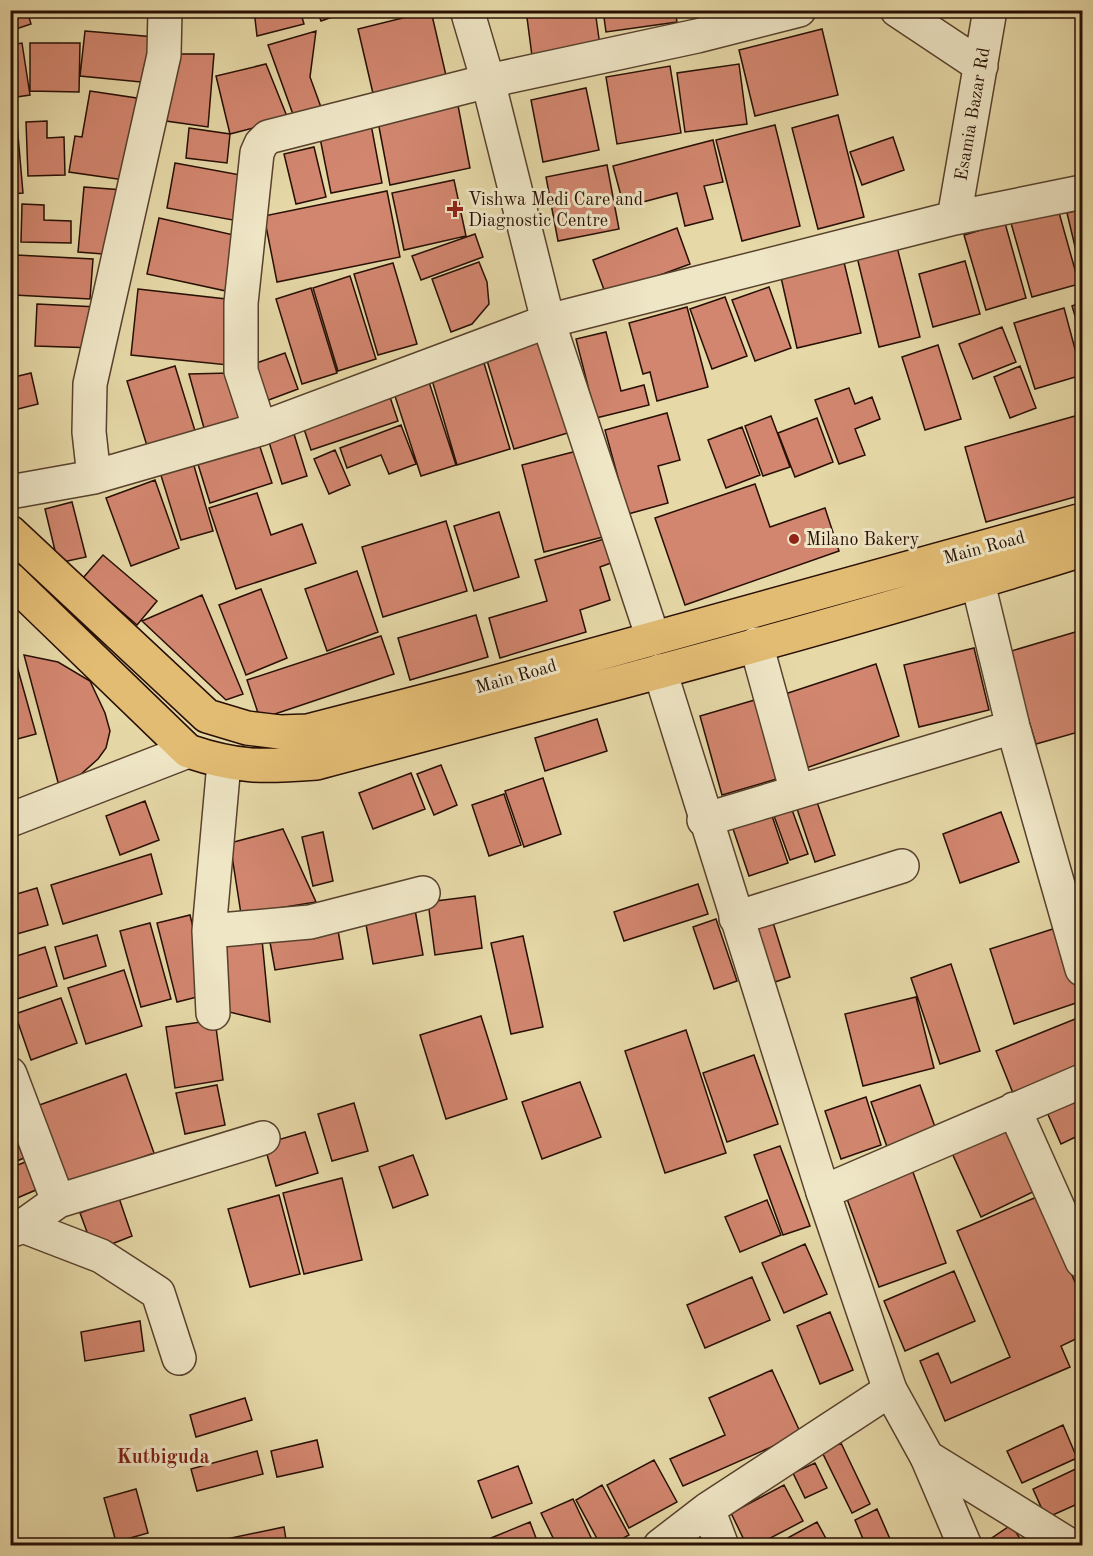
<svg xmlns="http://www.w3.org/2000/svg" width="1093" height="1556" font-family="'Old Standard TT',serif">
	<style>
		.building { fill: #d2866f; stroke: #270f04; stroke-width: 1.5 }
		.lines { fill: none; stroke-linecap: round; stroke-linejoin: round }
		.minor-casing { stroke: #57412d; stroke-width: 36 }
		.tertiary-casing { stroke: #57412d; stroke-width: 36 }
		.primary-casing { stroke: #270f04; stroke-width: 36 }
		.minor { stroke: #efe6c6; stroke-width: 33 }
		.tertiary { stroke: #efe6c6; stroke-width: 33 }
		.primary { stroke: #e3bc74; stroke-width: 33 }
		.poi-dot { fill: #8f2418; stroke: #efe6c6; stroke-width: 2 }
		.labels { text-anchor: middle; stroke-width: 6; stroke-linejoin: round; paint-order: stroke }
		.street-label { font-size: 18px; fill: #270f04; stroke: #efe6c6 }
		.poi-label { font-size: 18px; fill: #270f04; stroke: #efe6c6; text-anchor: start }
		.neighbourhood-label { font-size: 20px; font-weight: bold; fill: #7a1f14; stroke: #efe6c6 }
	</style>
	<rect width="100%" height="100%" fill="#e6d8a7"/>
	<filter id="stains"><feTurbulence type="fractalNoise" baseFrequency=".00333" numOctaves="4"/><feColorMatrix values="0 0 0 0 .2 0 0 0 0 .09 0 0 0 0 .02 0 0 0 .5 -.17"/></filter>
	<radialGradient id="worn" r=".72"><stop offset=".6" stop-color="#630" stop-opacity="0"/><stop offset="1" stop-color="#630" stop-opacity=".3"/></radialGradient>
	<path class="building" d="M10,10H27L31,24L10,31Z
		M83,10H155L154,15Z
		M254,10H300L304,24L257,36Z
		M317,10H345L346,12L321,21Z
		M526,10H595L600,46L532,56Z
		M603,10H675L677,22L606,32Z
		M710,10H739L712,16Z
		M1073,10H1082V25L1078,27Z
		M431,11L448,84L375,102L358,29Z
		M822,29L838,95L755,116L739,50Z
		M85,31L155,37L151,83L80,76Z
		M316,31L310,77L322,110L294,117L268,45Z
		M22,43L30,95L10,98V45Z
		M30,43H80L79,92L30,91Z
		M175,54H214L208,127L159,120Z
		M266,64L288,119L230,134L216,76Z
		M739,64L747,124L685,132L677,73Z
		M670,66L681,133L617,144L606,77Z
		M586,88L599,150L543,162L531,100Z
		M90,91L143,99L131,181L69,172L75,136L82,137Z
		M456,95L470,168L390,185L376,111Z
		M10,112H16L23,193L10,194Z
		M838,115L864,217L818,229L792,128Z
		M370,119L382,183L331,193L318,128Z
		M47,121V138L64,137L65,175L28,176L26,122Z
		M775,125L800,226L742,241L716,140Z
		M189,128L230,134L227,163L186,158Z
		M893,137L904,170L862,185L850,152Z
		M713,140L723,182L704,186L713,219L685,226L677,193L624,207L613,166Z
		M314,147L326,197L296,204L284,154Z
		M175,163L246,176L238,221L167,208Z
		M607,165L619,229L558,241L546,177Z
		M454,180L466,236L404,250L392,193Z
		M84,187L123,190L116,255L78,252Z
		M387,191L400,257L277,282L264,216Z
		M22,204L44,205V220L71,221V243L21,242Z
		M1058,209L1079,284L1032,297L1011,223Z
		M1082,209V276L1067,213Z
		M159,218L238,236L226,291L147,274Z
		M1005,223L1026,298L986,310L964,235Z
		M677,228L690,264L606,295L593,260Z
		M475,234L483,257L421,280L412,256Z
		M897,247L920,337L879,347L857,257Z
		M16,255L93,259L90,299L14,295Z
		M843,258L861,333L797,348L780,273Z
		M965,261L980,314L933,327L919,274Z
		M479,262L487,282L489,304L472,324L451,332L432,279Z
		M393,263L417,344L378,355L354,274Z
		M350,276L376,359L338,371L313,288Z
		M769,287L791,348L755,361L732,300Z
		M311,288L337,373L302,384L276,299Z
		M138,289L235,300L228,365L131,355Z
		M725,297L747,356L712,369L690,309Z
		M1082,302V339L1072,306Z
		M37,304L98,307L96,348L35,346Z
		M687,307L708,387L657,401L650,372L643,374L629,323Z
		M1064,308L1082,375L1035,389L1014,323Z
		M1002,327L1016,362L973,379L959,344Z
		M606,332L621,391L644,385L649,405L596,418L576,339Z
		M543,337L571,432L514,449L485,354Z
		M938,345L961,419L925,430L902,357Z
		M285,353L298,389L258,404L245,367Z
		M484,363L510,449L457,465L432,380Z
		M175,366L196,434L148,449L127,381Z
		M1020,366L1036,408L1010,418L994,377Z
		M31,373L38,404L10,411V378Z
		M230,373L247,418L204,428L189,374Z
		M429,382L456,465L421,476L394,393Z
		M849,388L855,404L872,397L880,419L855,429L865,455L839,464L815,400Z
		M388,391L398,421L311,450L301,420Z
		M667,413L680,460L658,466L668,503L628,514L605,430Z
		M1082,414V495L986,522L965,447Z
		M771,416L790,467L763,476L745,426Z
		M817,418L833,462L795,477L778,433Z
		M401,425L416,464L389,474L381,455L347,468L340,448Z
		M742,427L760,475L726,488L708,440Z
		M294,434L307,476L282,484L269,442Z
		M258,441L272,483L210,503L197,461Z
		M335,450L350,485L329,494L314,459Z
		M581,450L603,537L544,552L522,465Z
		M192,459L213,531L181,540L159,469Z
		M155,480L179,548L131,566L106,498Z
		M755,484L770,527L825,508L839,551L685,605L655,518Z
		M257,493L271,535L302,524L316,563L236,589L209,508Z
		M72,502L86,557L58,563L45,509Z
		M499,512L519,577L474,591L454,526Z
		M446,521L467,591L383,617L362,547Z
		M604,539L611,563L600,567L610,600L580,610L586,632L500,658L489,618L547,601L535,560Z
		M103,555L157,601L137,625L83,578Z
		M357,571L378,632L327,651L305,589Z
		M261,589L287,658L246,675L219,605Z
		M202,595L243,694L226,700L142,621Z
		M476,615L488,657L410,680L398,638Z
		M1082,630V731L1036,744L1008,652Z
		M381,636L394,674L260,719L247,680Z
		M10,641L36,734L10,741Z
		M974,648L989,710L919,727L904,665Z
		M24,655L58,662L90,681L105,713L110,731L106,748L98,759L71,783L59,786Z
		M876,664L899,736L806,768L782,695Z
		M758,699L780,778L722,795L700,716Z
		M597,719L607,751L545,771L535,738Z
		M441,765L457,805L434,815L417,774Z
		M411,773L425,809L373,829L359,793Z
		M543,778L561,834L524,847L505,791Z
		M504,794L521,845L489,856L472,805Z
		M816,799L835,855L815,862L796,806Z
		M145,801L159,840L120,855L106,816Z
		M791,807L808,854L790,860L773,813Z
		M770,810L788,863L749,876L731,823Z
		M1001,812L1019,862L960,883L943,834Z
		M283,829L316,902L241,914L230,843Z
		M323,832L333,881L313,886L302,837Z
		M151,854L162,894L63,924L51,885Z
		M698,884L708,914L624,941L614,912Z
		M37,888L48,925L10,936V896Z
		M475,896L482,948L435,955L428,902Z
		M414,904L423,955L373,964L364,913Z
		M190,915L209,994L177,1002L157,923Z
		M771,916L790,977L769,984L750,924Z
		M336,919L343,959L275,970L268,931Z
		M716,919L737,981L714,989L693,927Z
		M150,923L171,999L141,1007L120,931Z
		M1059,927L1082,1001L1014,1024L990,949Z
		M261,929L270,1022L221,1010L214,934Z
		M97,935L106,966L64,979L55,947Z
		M523,936L543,1027L511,1034L491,943Z
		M45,947L57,986L17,999L10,979V958Z
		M951,964L980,1051L940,1064L911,978Z
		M124,970L142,1026L86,1044L68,988Z
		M916,997L934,1068L863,1086L845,1014Z
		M61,998L77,1043L31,1060L15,1014Z
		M481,1016L507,1099L446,1119L420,1035Z
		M1080,1017L1082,1077L1017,1103L996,1051Z
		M215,1020L223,1080L175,1088L166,1027Z
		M686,1030L726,1153L665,1173L625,1051Z
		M754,1055L778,1124L727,1142L703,1073Z
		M126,1074L154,1153L59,1188L31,1108Z
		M580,1082L601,1137L542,1159L522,1102Z
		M217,1085L225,1125L185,1134L176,1093Z
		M920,1085L939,1138L890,1155L871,1102Z
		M1082,1085V1134L1061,1144L1043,1103Z
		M866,1097L881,1145L841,1159L825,1111Z
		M10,1103L33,1154L10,1164Z
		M354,1103L368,1151L332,1161L318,1114Z
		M1008,1127L1037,1190L981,1217L952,1153Z
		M305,1132L318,1173L276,1186L264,1144Z
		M780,1146L810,1226L783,1235L754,1155Z
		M413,1155L428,1195L393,1208L379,1167Z
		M38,1157L50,1184L10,1201V1168Z
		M910,1164L946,1263L879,1287L843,1188Z
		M342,1178L362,1260L304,1274L283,1193Z
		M279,1195L300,1274L250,1287L228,1209Z
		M1039,1196L1082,1299V1336L1061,1346L1070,1367L945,1421L920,1361L938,1353L951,1383L1010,1357L957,1231Z
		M119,1198L132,1236L94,1251L80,1213Z
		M767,1200L781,1235L740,1252L725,1217Z
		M1082,1202V1219L1076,1204Z
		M805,1244L827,1294L784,1313L762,1263Z
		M954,1271L975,1321L905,1351L884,1301Z
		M752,1277L770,1320L705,1348L687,1305Z
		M830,1312L853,1370L820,1384L797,1326Z
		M140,1321L144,1351L85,1361L81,1332Z
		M772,1370L801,1434L683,1486L670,1459L725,1435L709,1398Z
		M245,1398L252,1420L196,1437L190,1415Z
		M1063,1425L1077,1458L1022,1483L1007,1451Z
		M317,1440L323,1467L277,1477L271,1451Z
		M841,1443L870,1504L852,1513L822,1452Z
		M257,1451L263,1474L197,1491L191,1469Z
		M654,1460L677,1502L629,1528L607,1485Z
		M815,1463L827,1488L805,1498L793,1473Z
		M518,1466L532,1503L492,1518L478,1481Z
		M1082,1466V1502L1046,1518L1033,1489Z
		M602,1485L629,1535L609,1546H601L576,1500Z
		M784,1485L803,1521L755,1546H747L731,1513Z
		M136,1489L148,1533L116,1542L104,1498Z
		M573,1499L595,1546H557L541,1513Z
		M877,1509L890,1539L877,1546H866L855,1520Z
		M530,1522L539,1546H494L491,1538Z
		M817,1522L830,1546H773Z
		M1011,1525L1025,1546H980Z
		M284,1527L287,1546H227L226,1539Z
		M412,1540L413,1546H395Z"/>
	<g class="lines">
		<g class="minor-casing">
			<path id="minor" d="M467,10L488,81L548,321L653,638
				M897,10L981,66
				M954,218L990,10
				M260,429L241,371V303L257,153L261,144L268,137L488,81L697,36L799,10
				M94,477L89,432L90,384L164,55L165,10
				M10,492L94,477L260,429L548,321L954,218L1082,192
				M978,583L1013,727L1082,969
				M756,644L797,792
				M10,820L188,751
				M704,820L1013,727
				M736,918L902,866
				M209,931L310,922L423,893
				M213,1013L209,931L224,763
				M10,1074L58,1201
				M1014,1109L1082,1261
				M823,1192L1082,1081
				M23,1226L101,1256L158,1293L179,1358
				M10,1231L23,1226L58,1201L263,1138
				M927,1457L965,1546
				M708,1509L722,1546
				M660,1546L708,1509L890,1390"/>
		</g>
		<g class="tertiary-casing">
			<path id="tertiary" d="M660,671L823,1192L890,1390L927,1457L1071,1546"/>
		</g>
		<g class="primary-casing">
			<path id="primary" d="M10,532L207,716L247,728L280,732L308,731L467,690L1082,520
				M10,579L188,751C238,768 263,767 316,763C572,695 829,629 1082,550"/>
		</g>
		<use href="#minor" class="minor"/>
		<use href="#tertiary" class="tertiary"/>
		<use href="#primary" class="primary"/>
	</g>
	<g class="poi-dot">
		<path d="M452 200h6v6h6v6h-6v6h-6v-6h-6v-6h6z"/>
		<circle cx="794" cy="539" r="6"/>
	</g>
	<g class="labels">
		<g class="street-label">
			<text transform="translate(972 114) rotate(-80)" y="6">Esamia Bazar Rd</text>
			<text transform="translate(984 547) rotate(-15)" y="6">Main Road</text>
			<text transform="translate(516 676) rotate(-16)" y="6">Main Road</text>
		</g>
		<g class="poi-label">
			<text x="468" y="205">Vishwa Medi Care and<tspan x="468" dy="21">Diagnostic Centre</tspan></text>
			<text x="806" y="545">Milano Bakery</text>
		</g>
		<g class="neighbourhood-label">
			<text x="163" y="1463">Kutbiguda</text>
		</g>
	</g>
	<rect width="1093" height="1556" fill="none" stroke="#e6d8a7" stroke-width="36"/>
	<rect x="12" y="12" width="1069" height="1532" fill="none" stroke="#270f04" stroke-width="3"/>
	<rect x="18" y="18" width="1057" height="1520" fill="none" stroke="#270f04" stroke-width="1.5"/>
	<rect width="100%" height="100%" filter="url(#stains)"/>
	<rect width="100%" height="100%" fill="url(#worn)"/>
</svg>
